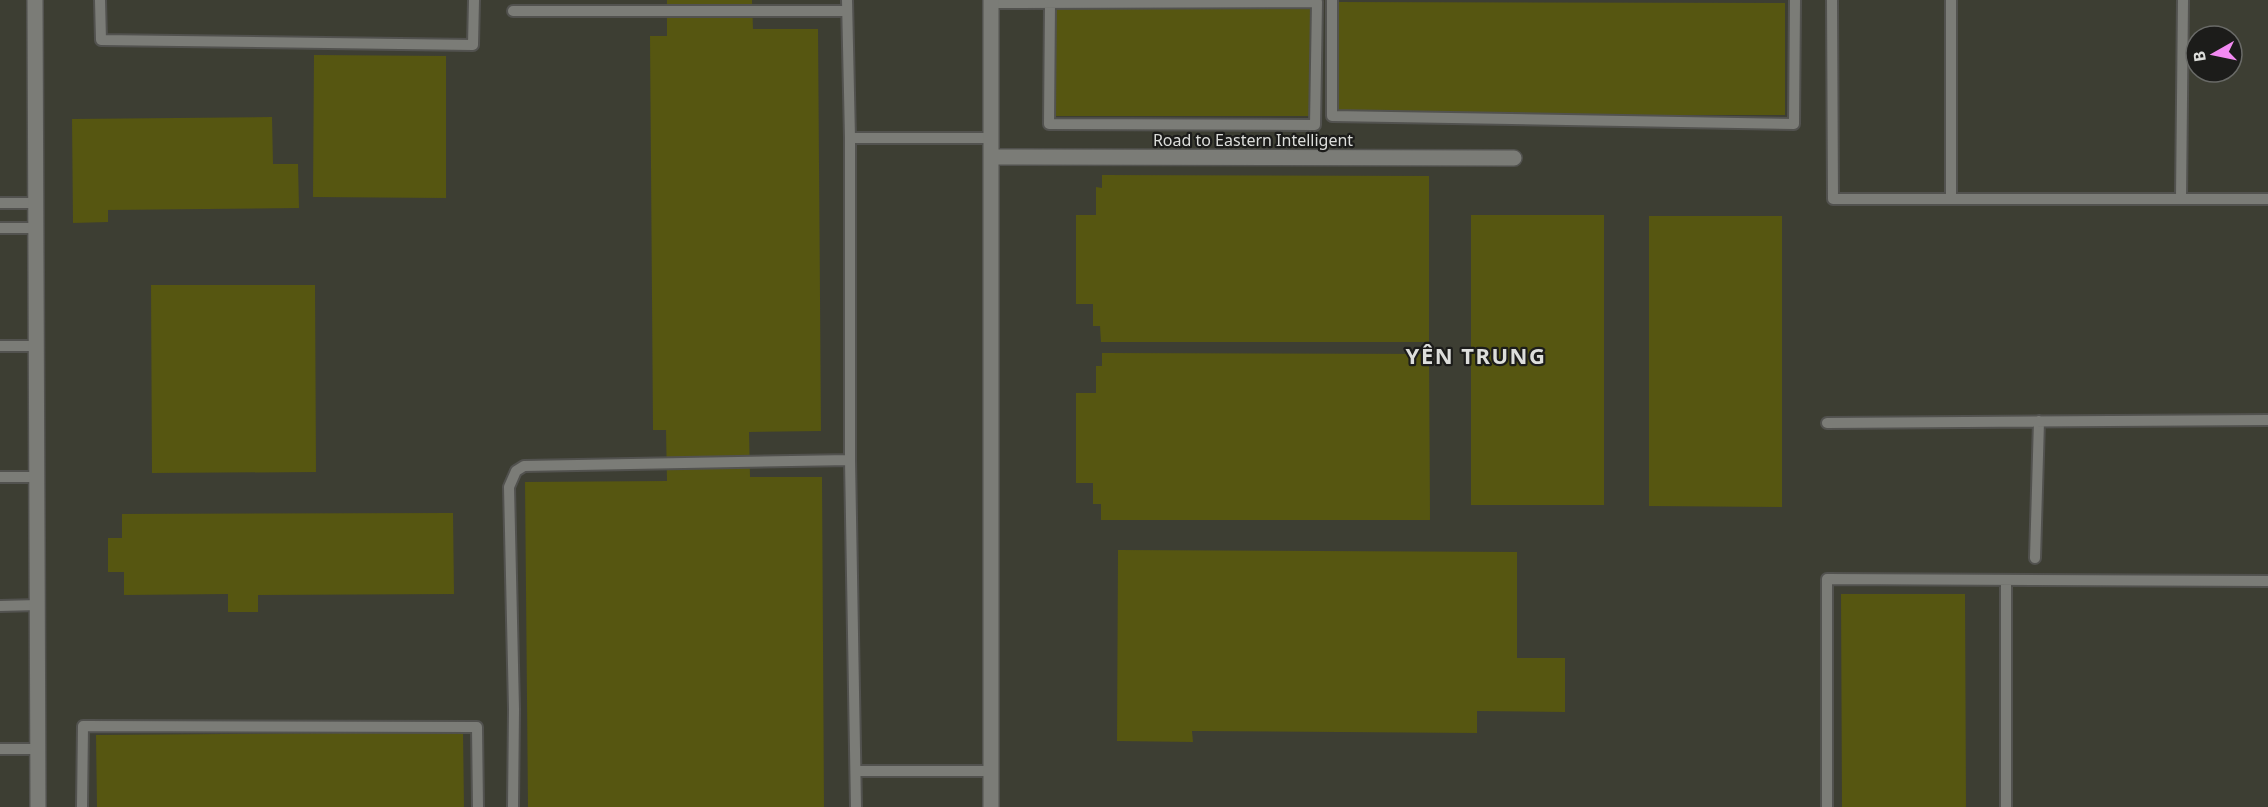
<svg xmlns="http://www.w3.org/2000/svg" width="2268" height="807" font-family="'Noto Sans',sans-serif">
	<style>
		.built { fill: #3d3e33; fill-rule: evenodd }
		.building { fill: #565611 }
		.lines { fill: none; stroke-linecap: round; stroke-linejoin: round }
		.service-casing { stroke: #52524f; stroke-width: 14 }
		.minor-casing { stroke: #52524f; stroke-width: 18 }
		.tertiary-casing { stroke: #52524f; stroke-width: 18 }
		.service { stroke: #7b7c77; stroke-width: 10 }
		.minor { stroke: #7b7c77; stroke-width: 15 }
		.tertiary { stroke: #7b7c77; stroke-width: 15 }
		.labels { text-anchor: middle; stroke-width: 4.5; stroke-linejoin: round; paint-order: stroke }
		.street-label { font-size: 16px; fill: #dddedb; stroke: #1c1c1a }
		.district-label { font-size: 22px; font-weight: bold; letter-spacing: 1.5px; fill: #dddedb; stroke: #1c1c1a }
	</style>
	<rect width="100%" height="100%" fill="#343530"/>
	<path class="built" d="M0,0H2268V807H0ZM2196,36H2232V72H2196Z"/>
	<path class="building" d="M667,0H752L753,29H818L821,431L749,432L750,477H822L824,807H528L525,482L667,481L666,430H653L650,36H667Z
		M1333,2L1785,3V115H1333Z
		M1056,5L1313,6V116H1056Z
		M314,55L446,56V198L313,197Z
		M272,117L273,164H298L299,208L108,210V222L73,223L72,119Z
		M1102,175L1429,176V342H1101L1100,326H1093V304H1076V215H1096V187L1102,188Z
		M1471,215H1604V505H1471Z
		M1649,216H1782V507L1649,506Z
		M151,285H315L316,472L152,473Z
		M1102,353L1429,354L1430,520H1101V504H1093V483H1076V393H1096V366H1102Z
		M453,513L454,594L258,595V612H228V594L124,595V572H108V538H122V514Z
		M1118,550L1517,552V658H1565V712L1477,711V733L1192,731L1193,742L1117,741Z
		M1841,594H1965L1966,807H1842Z
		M463,732L464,807H97L96,735Z"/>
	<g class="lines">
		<g class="service-casing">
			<path id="service" d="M100,0L101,40L473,45L474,0
				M847,0L850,138V460L856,807
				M1332,0V116L1794,124L1795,0
				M1832,0L1833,199H2268
				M991,3L1317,2L1315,125L1049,124L1050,3
				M513,11H847
				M850,138H991
				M1951,199V0
				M2181,199L2183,0
				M0,203H36
				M0,228H36
				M0,346H37
				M1827,423L2268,420
				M0,477H37
				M2035,558L2039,421
				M0,606L38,605
				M0,749H38
				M856,771H991
				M82,807L83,726L477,727L478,807
				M513,807L514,709L509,487L516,471L524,466L850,460
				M1827,807V579L2268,581
				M2006,807V580"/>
		</g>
		<g class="minor-casing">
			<path id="minor" d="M991,0V807
				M991,157L1514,158"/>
		</g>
		<g class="tertiary-casing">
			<path id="tertiary" d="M35,0L38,807"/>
		</g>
		<use href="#service" class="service"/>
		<use href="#minor" class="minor"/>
		<use href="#tertiary" class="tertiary"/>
	</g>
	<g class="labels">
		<g class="street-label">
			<text x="1253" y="146">Road to Eastern Intelligent</text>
		</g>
		<g class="district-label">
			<text x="1476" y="364">YÊN TRUNG</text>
		</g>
	</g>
	<g transform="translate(2214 54) rotate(261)"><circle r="28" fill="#1c1c1a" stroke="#696a67" stroke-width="1.5"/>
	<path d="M0-4.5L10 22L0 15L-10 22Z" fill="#f38af2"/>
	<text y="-9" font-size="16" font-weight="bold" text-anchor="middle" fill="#dddedb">B</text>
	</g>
</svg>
